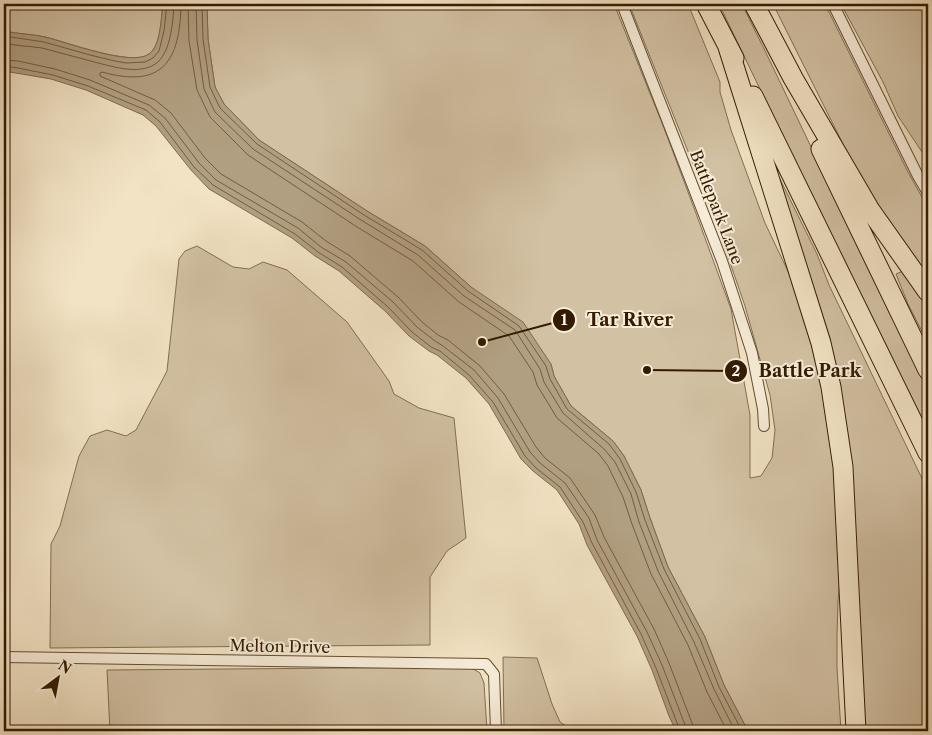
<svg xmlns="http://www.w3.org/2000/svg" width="932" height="735" font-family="'Libre Caslon Text',serif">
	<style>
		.green { fill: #d2c1a3; stroke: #836e52 }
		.water { fill: #b19f81; stroke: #7f6a4d }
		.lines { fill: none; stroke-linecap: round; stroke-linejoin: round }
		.shore { stroke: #725d40; stroke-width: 1 }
		.street-casing { stroke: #644d31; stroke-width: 12 }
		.highway-casing { stroke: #341b00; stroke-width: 21 }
		.street { stroke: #f7edd9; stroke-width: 10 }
		.highway { stroke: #f2e3c4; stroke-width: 19 }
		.labels { text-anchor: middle; stroke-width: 4; stroke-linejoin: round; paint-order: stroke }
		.street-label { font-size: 16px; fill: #341b00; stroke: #f7edd9 }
		.leader { fill: none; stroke: #341b00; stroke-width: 2 }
		.callout-dot { fill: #341b00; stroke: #f7edd9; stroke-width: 2 }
		.mark-label { font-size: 15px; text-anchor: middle; font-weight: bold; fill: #fff }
		.callout-label { font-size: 18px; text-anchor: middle; font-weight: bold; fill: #341b00; stroke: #f7edd9; stroke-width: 4; stroke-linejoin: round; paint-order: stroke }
	</style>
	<rect width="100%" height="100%" fill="#f2e3c4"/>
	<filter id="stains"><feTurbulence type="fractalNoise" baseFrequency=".004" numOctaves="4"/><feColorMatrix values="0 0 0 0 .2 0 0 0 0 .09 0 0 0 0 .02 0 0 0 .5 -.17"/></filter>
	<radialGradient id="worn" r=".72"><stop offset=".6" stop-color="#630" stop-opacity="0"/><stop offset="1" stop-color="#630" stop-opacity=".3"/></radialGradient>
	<path class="green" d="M4,4H163C161,18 161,46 149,54C132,67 67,42 45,37C32,34 17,34 4,31Z
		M207,4H614L664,128L694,208L731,309L750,415V478L761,476L772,458L775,430L770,395L745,306L715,219L629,4H688L720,82V92L731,130L765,223L795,286L809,322L830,416L841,568L838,601L837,636V668L841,731H748L724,685L705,637L668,567L650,518L641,490L624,456L613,441L571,406L554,376L551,364L471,287L425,246L367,211L259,140L224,104L215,87L208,39Z
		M719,4H742L768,57L928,391V438Z
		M773,4H825L908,172L928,208V286L899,243L852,162Z
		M841,4H928V161L898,116L883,82Z
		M779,177L817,254L829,285L928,491V731H861L850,492L773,180Z
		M197,246L233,267L249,269L263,262L287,270L347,322L389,381L394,394L419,408L454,418L466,538L447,551L430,577V645L50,648L51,544L60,526L79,456L90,436L107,430L126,436L136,430L167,371L179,259L185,251Z
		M903,271L928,305V343L908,304L896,274Z
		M503,657L537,658L552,704L560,722L572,730L580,731H504Z
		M470,667L480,673L484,683L487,731H110L107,670Z"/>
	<path class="water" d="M163,4H207L208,39L215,87L224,104L259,140L367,211L425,246L471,287L523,322L551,364L554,376L571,406L613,441L619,449L624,456L641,490L650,518L668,567L705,637L724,685L748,731H676L669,716L652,670L637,636L587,545L579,524L557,490L533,471L521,459L489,404L466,378L437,355L429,351L409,336L385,311L339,271L315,256L292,238L209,189L191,170L156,126L143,115L86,90L51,79L4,71V31C17,34 32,34 45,37C66,42 132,67 149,54C161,46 161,17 163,4Z"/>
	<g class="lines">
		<path class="shore" d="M181,4C180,61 163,89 102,72L100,73V76L155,100L171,113L205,158L221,174L302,222L326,241L350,256L398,297L422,322L438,335L448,340L480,366L504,394L536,447L545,458L570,478L595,515L604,537L654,629L669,663L692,723L694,731
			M188,4L189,41L197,90L210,117L248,155L357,227L413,261L459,302L509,336L533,372L537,385L557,418L599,454L608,466L623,497L632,524L651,574L688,645L707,692L727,731
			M196,4L197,40L204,89L215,112L253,149L361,220L418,255L464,296L515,330L540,369L544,382L563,413L604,449L610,456L615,462L631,494L639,522L658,571L694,642L714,689L735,731
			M202,4L203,39L210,87L220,108L257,144L364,215L422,250L468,291L519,326L546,366L550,379L567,409L609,444L615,452L620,459L636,492L645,520L664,569L700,639L719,687L742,731
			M4,36L44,42L90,55L115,61L126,63L145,62L153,58L159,51L164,31L167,4
			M4,43C16,46 29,46 42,48C62,53 82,59 102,64C119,68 142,75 158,62C171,50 173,21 174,4
			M4,60L18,61L55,69L90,80L149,105L165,118L199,163L216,180L298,228L321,247L346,262L393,302L417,327L435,341L443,346L474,370L498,398L530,452L540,463L565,483L589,518L597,540L647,632L662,665L685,725L686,731
			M4,66L18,68L53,75L88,86L146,110L160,122L194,167L213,185L295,234L318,252L342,267L388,307L412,332L431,347L440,351L469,375L493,402L525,456L536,468L560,487L583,522L592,543L641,634L656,668L679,728L680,731"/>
		<g class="street-casing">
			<path id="street" d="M622,4L722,261L752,353L763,409L764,426
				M833,4L918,176L928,193
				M4,657L486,664L494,674L496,731"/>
		</g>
		<g class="highway-casing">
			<path id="highway" d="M706,4L734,58
				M754,4L793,78L870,210L928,292
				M728,47L821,343L831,387L843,467L856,731
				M753,96L928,453
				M821,149L928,370"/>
		</g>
		<use href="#street" class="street"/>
		<use href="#highway" class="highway"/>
	</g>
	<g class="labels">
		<g class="street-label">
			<text transform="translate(717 207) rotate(69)" y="6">Battlepark Lane</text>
			<text transform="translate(280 646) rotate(1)" y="6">Melton Drive</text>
		</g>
	</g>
	<path class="leader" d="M482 342L564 320M647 370L736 371"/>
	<g class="callout-dot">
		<circle cx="482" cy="342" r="5"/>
		<circle cx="647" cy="370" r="5"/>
		<circle cx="564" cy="320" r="12"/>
		<circle cx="736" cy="371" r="12"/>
	</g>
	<g class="mark-label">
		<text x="564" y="325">1</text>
		<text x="736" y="376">2</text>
	</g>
	<g class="callout-label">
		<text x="630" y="326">Tar River</text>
		<text x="810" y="377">Battle Park</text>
	</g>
	<rect width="932" height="735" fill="none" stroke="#f2e3c4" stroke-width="20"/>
	<rect x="5" y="5" width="922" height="725" fill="none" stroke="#341b00" stroke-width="2.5"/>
	<rect x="10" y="10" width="912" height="715" fill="none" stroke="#341b00"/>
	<g transform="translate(58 678) rotate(32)" stroke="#f7edd9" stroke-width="4" paint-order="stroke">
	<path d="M0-4L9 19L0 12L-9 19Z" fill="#341b00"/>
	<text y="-8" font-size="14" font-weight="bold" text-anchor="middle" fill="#341b00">N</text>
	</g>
	<rect width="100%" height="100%" filter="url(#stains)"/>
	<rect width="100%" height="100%" fill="url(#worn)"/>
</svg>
